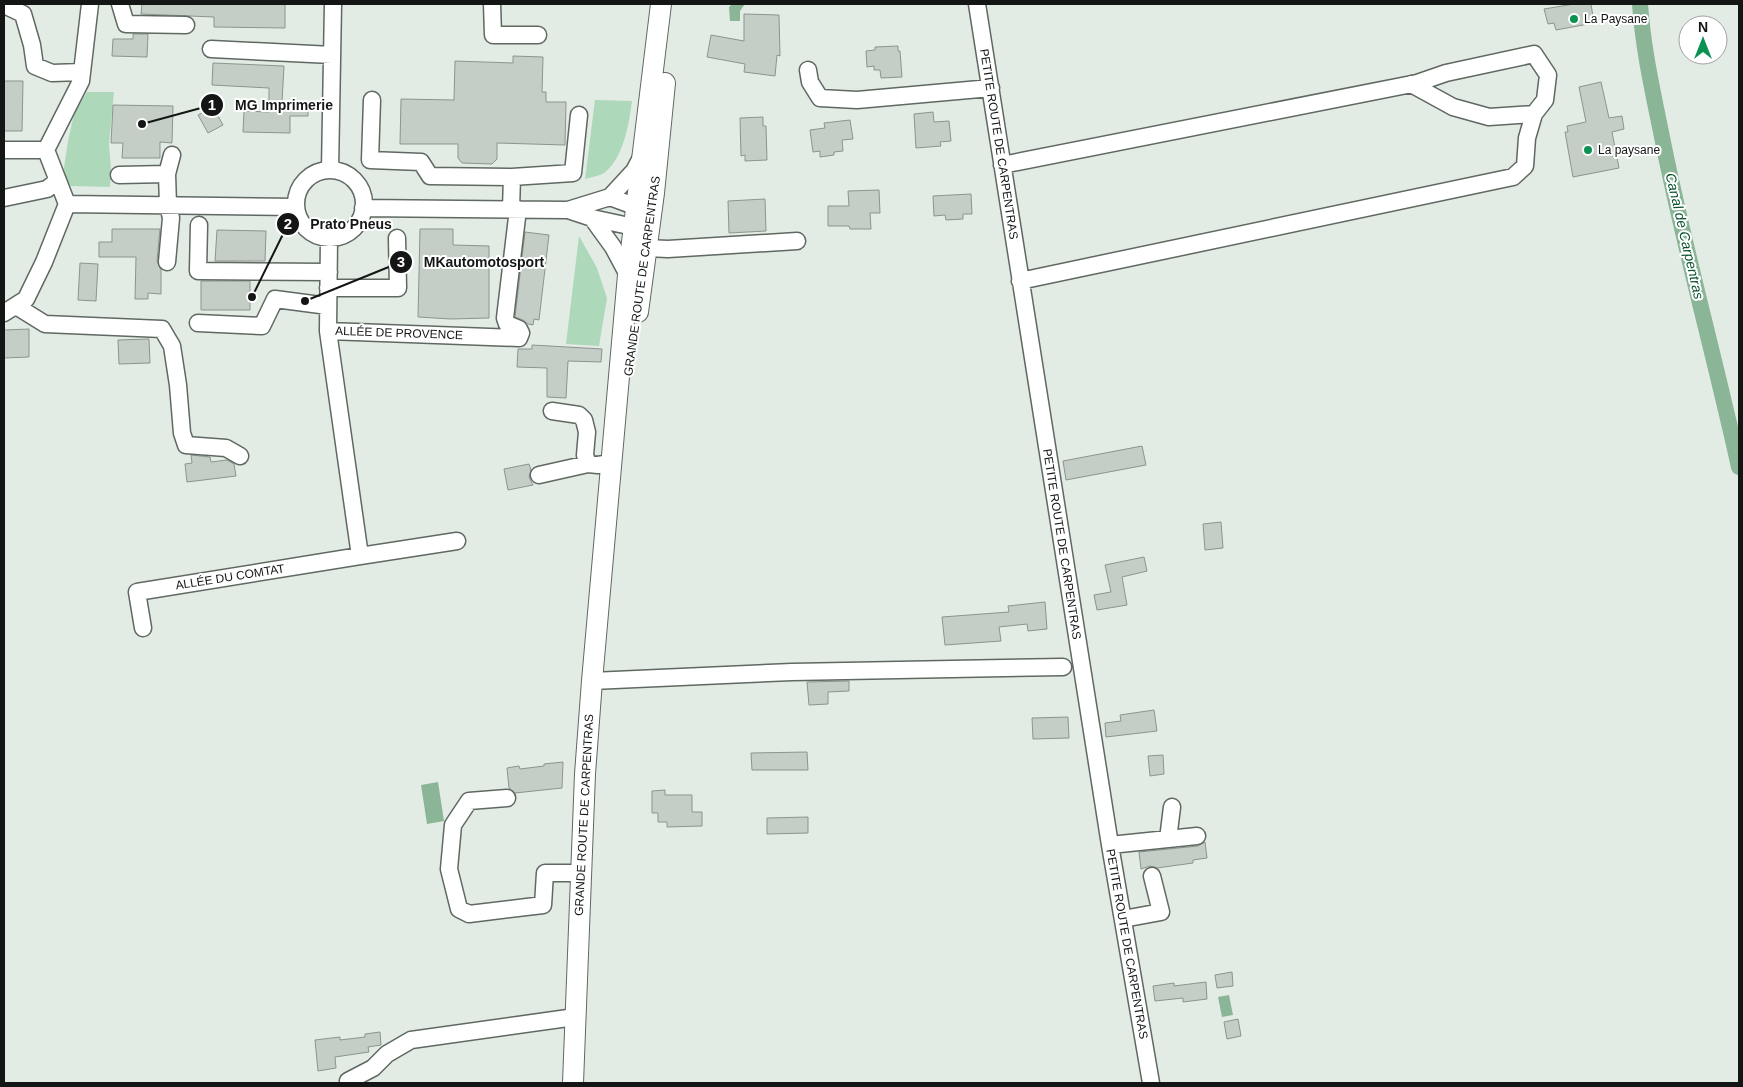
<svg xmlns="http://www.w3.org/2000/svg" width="1743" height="1087" font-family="Arial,sans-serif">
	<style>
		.green { fill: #aed8ba }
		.water { fill: #8ab597 }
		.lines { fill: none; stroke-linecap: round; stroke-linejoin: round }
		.canal { stroke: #8ab597; stroke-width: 16 }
		.building { fill: #c4cec6; stroke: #8b958e }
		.minor-casing { stroke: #5f6861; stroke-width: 19 }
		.major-casing { stroke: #5f6861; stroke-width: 22 }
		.minor { stroke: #fff; stroke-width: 16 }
		.major { stroke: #fff; stroke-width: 20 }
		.poi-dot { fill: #0b9150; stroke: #fff; stroke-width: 2 }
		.labels { text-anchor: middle; stroke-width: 4; stroke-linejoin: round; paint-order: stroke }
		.poi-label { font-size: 12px; fill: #131614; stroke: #fff; text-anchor: start }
		.street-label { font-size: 12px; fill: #131614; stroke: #fff }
		.water-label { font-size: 14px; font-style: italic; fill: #09532c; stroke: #fff }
		.leader { fill: none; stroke: #131614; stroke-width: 2 }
		.callout-dot { fill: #131614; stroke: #fff; stroke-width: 2 }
		.mark-label { font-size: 15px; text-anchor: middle; font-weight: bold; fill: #fff }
		.callout-label { font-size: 14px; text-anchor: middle; font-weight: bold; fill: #131614; stroke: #fff; stroke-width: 4; stroke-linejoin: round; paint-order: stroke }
	</style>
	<rect width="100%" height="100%" fill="#e2ece5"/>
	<path class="green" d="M87,92H114L109,144L111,169L110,187L71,186L65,180L64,168L68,141L74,114Z
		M595,100L632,101C629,123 624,158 604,173C599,176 591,177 585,179Z
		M579,236L597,268L607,298L599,346L566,344Z"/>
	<path class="water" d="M732,4H745L740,11V21H730L729,7Z
		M438,782L444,821L427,824L421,785Z
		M1229,995L1233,1015L1222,1017L1218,997Z"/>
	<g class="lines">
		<path class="canal" d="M1640,4C1643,50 1654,97 1663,142C1685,251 1715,358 1739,467"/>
	</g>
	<path class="building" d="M142,4H285V28L214,27V17L141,14Z
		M1574,4H1591L1594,23L1556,30L1554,23L1548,24L1544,9Z
		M744,14L779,15L780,56L777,55L775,76L744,72L745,64L707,57L711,35L744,41Z
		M133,34H148L147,57L112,56L113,39H133Z
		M898,46V51H900L902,77L881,78L880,70H874V66L867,67L866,51L875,50V47Z
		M513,56L543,57L542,92H546V102H566L565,145L497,143V159L492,164L462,163L458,158V144H400L401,99L454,100L455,61L513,63Z
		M213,63L284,66L282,102H308V116H290V133L243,132L244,111L269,112V88L212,85Z
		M4,81H23L22,131H4Z
		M1601,82L1609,118L1622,116L1624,129L1612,132L1619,168L1573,177L1565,132H1568L1567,126L1586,122L1579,87Z
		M113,105L173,106L172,143L160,142V158H122L123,143H111Z
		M213,107L223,125L208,133L198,115Z
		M933,112L934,122L949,121L951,141L940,142L941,146L916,148L914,114Z
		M763,117V126H766L767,160L745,161V155L741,156L740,118Z
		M850,120L853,139L842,140L843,151L834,152V155L820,157V151L813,152L810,130L825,128L824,123Z
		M879,190L880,213H870L871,229H850L849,226H828V206H849L848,191Z
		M971,194L972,214H963V219L946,220L945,215L934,216L933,196Z
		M765,199L766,231L729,233L728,201Z
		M112,229H160L157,261L161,270V294L148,293V299H135L136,257H99V242H112Z
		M420,229H453V245L489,246V318L451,319L418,317Z
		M217,230L266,231L265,261H215Z
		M525,232L549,235L539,320L534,319L533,325L528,324L523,320L515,317Z
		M80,263L98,264L96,301L78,300Z
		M201,281H250V310H201Z
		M29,329V357L4,358V330Z
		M149,339L150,363L119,364L118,340Z
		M532,345L602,349L601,362L568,361L566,398L547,397V368L517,367L518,349H532Z
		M1142,446L1146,465L1066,480L1063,461Z
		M191,455L210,457L211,462L227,460L234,464L236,476L187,482L185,464L192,463Z
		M529,464L531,470L529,477L533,485L508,490L504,469Z
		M1221,522L1223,548L1205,550L1203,524Z
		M1144,557L1147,571L1122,577L1127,605L1097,610L1094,595L1111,592L1105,565Z
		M1045,602L1047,629L1028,631L1027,624L999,627L1001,641L945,645L942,617L1009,612L1008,606Z
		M849,681V691L828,692V704L809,705L807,682Z
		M1154,710L1157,731L1106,737L1105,723L1121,721L1120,715Z
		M1068,717L1069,738L1033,739L1032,718Z
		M807,752L808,770H752L751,753Z
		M1163,755L1164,774L1150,776L1148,756Z
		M563,762L562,788L515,793L509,788L507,768L519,766L520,769L544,766V764Z
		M665,790V795H692V812H702V826L667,827V822H658V813H652V791Z
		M808,817V833L767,834V818Z
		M1205,842L1207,858L1193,860V863L1157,868L1150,866L1141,869L1139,852L1198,846Z
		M1232,972L1233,986L1217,988L1215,975Z
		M1206,982L1207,999L1183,1002V998L1155,1001L1153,986L1174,983V986Z
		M1238,1019L1241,1036L1227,1039L1224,1022Z
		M380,1032L381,1045L368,1047L369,1052L335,1057L336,1068L318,1071L315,1040L340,1037V1040L365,1037V1034Z"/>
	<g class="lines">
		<g class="minor-casing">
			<path id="minor" d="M120,4L126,24L186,25
				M492,4L493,35H538
				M977,4L1110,845L1151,1083
				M4,5L23,14L32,45L35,66L52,73L82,72
				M211,49L332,55
				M808,70L810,82L820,98L857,100L991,88
				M1411,84L1453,107L1489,117L1534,114
				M372,100L370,160L421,162L430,176L512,177L511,209
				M4,150H46
				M1002,165L1417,83L1446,73L1534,54L1548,75L1545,100L1534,114L1527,138L1525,166L1513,177L1020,281
				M330,170L333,4
				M296 204a34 34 0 1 1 68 0a34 34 0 1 1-68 0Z
				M119,175L167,174
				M512,177L573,173L579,115
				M610,197L634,171L642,156
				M4,198L47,189L57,181
				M67,204L296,207
				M67,204L46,150L81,81L90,4
				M363,208L568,210L592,218L629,226L634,225L641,217
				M568,210L610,197L637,207L641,209L644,214
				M592,218L613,247L628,275
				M199,225L198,271L329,272
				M329,238L328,331L519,338L521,333L519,329L507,324L505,318L518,209
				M646,248L668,249L797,241
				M167,262L171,218L168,205L167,174L172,155
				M328,288H398L397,238
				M16,306L45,324L162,329L172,346L178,385L182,433L186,445L226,448L240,456
				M4,313L26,299L44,262L67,204
				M198,323L262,326L275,299L328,306
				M552,411L579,415L584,420L587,432L585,455L588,464L598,465L611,463
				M539,475L588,464
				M360,556L457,541
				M143,628L137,592L360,556L328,331
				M592,681L792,672L1063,667
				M507,798L469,801L453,825L449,869L459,909L469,914L543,905L545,873H580
				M1168,839L1172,807
				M1110,845L1197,836
				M1123,919L1161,912L1152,876
				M348,1081L373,1068L387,1054L411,1040L575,1017"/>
		</g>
		<g class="major-casing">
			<path id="major" d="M638,312L654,193L665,83
				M573,1083L585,774L592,681L628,275L661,4"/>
		</g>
		<use href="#minor" class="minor"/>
		<use href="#major" class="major"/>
	</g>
	<g class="poi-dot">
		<circle cx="1574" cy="19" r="5"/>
		<circle cx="1588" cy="150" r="5"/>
	</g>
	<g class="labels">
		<g class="poi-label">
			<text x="1584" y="23">La Paysane</text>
			<text x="1598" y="154">La paysane</text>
		</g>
		<g class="street-label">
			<text transform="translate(999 144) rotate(81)" y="4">PETITE ROUTE DE CARPENTRAS</text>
			<text transform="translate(642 276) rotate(-82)" y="4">GRANDE ROUTE DE CARPENTRAS</text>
			<text transform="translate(399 333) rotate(2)" y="4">ALLÉE DE PROVENCE</text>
			<text transform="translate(1062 544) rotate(81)" y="4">PETITE ROUTE DE CARPENTRAS</text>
			<text transform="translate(230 577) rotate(-9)" y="4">ALLÉE DU COMTAT</text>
			<text transform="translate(584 815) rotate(-87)" y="4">GRANDE ROUTE DE CARPENTRAS</text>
			<text transform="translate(1127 944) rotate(80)" y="4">PETITE ROUTE DE CARPENTRAS</text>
		</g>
		<g class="water-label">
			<text transform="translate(1685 236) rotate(77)" y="5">Canal de Carpentras</text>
		</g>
	</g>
	<path class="leader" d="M142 124L212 105M252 297L288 224M305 301L401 262"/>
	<g class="callout-dot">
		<circle cx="142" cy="124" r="5"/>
		<circle cx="252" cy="297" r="5"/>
		<circle cx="305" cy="301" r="5"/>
		<circle cx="212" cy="105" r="12"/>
		<circle cx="288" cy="224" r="12"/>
		<circle cx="401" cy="262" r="12"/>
	</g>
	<g class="mark-label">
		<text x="212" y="110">1</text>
		<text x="288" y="229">2</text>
		<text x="401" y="267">3</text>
	</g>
	<g class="callout-label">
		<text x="284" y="110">MG Imprimerie</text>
		<text x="351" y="229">Prato Pneus</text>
		<text x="484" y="267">MKautomotosport</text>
	</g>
	<rect width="1743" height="1087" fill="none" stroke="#131614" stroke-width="10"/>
	<g transform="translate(1703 40)"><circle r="24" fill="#ffffff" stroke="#a1a2a1"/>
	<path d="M0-4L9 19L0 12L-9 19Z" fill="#0b9150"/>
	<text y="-8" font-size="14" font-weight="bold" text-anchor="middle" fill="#131614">N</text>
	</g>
</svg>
